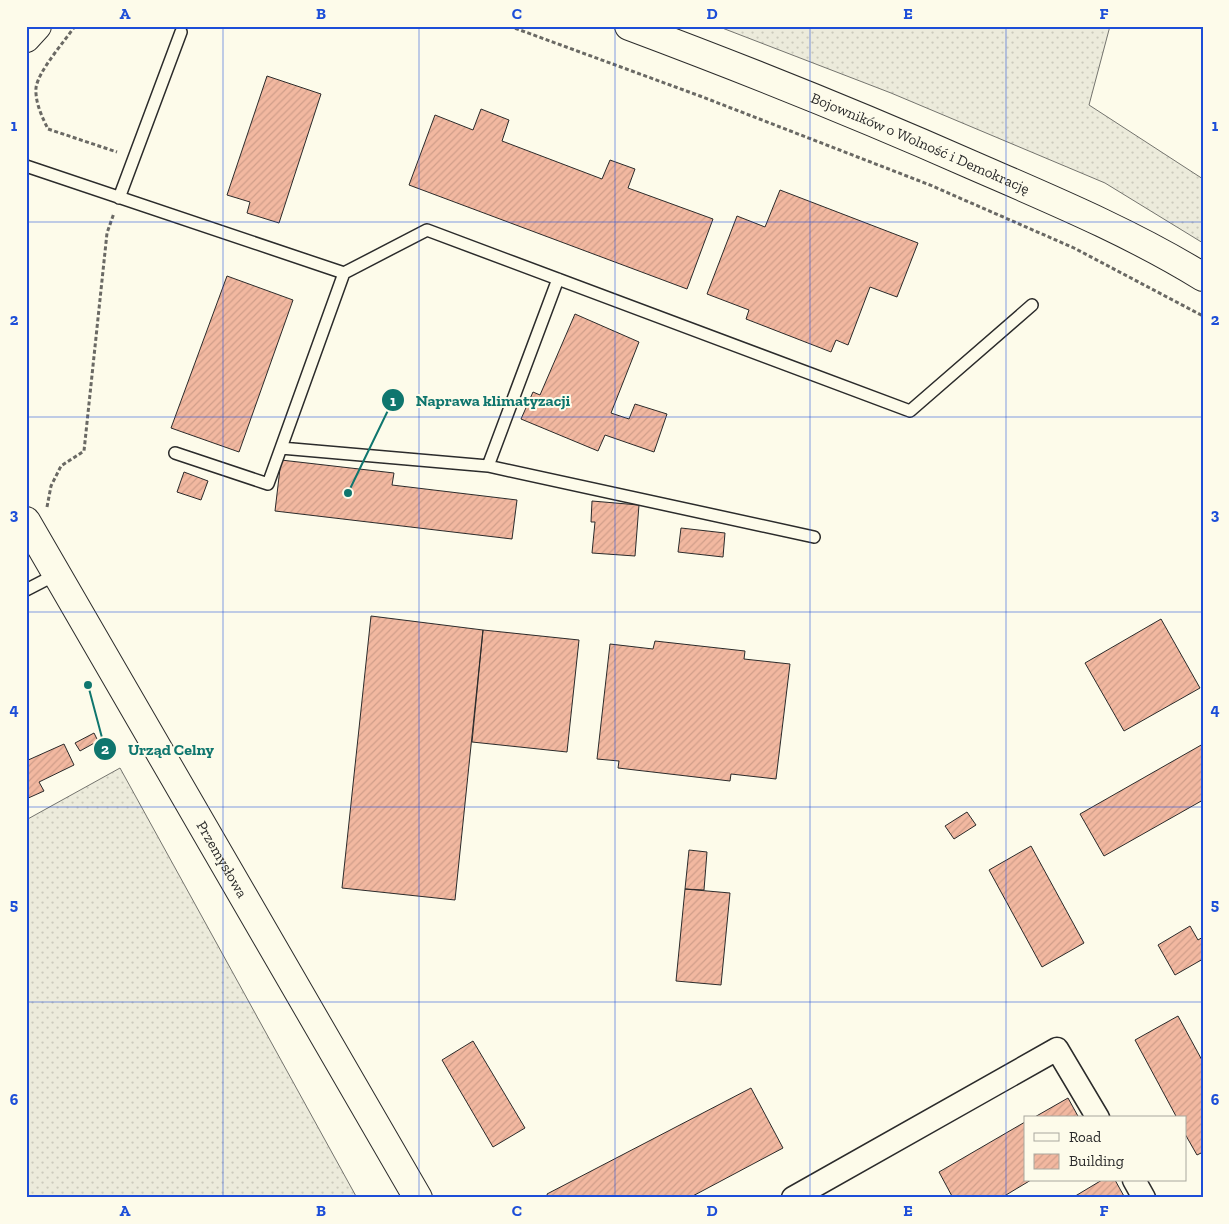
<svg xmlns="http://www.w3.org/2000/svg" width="1229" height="1224" font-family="'Zilla Slab',serif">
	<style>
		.grass { fill: url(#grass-dots); stroke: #74746e }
		.building { fill: url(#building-hatch); stroke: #2b2b2b }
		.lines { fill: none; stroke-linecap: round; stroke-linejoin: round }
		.service-casing { stroke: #2b2b2b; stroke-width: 14 }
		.minor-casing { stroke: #2b2b2b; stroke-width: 25 }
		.tertiary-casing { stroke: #2b2b2b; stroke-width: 30 }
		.secondary-casing { stroke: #2b2b2b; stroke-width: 30 }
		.path { stroke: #6a6964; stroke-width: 3; stroke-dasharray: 4 2.5; stroke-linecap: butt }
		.service { stroke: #fdfbea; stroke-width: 11 }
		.minor { stroke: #fdfbea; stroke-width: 22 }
		.tertiary { stroke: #fdfbea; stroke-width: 28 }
		.secondary { stroke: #fdfbea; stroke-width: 28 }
		.grid { fill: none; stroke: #1d4ed8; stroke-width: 1; stroke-opacity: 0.55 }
		.labels { text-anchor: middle; stroke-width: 4; stroke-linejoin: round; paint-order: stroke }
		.street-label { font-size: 15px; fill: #2b2b2b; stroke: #fdfbea }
		.leader { fill: none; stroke: #0f766e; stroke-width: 2 }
		.callout-dot { fill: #0f766e; stroke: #fdfbea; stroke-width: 2 }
		.mark-label { font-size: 15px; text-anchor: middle; font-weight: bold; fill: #fff }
		.callout-label { font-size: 16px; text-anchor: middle; font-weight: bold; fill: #0f766e; stroke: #fdfbea; stroke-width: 4; stroke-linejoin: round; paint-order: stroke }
		.neatline { fill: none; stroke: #1d4ed8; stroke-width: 2 }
		.grid-label { font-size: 16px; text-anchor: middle; font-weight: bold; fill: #1d4ed8 }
	</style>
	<defs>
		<pattern id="grass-dots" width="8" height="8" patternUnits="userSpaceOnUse" patternTransform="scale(1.25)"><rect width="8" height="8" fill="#ecebdb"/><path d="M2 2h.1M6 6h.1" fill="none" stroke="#cbcabc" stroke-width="1.8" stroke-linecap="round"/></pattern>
		<pattern id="building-hatch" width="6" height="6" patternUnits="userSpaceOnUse" patternTransform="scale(1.25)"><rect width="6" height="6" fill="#f2b8a0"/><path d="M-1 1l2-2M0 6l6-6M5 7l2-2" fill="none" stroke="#d09e8a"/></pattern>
	</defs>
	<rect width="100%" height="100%" fill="#fdfbea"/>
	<path class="grass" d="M717,26H1110L1089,105L1203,179V243L1105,183L891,93Z
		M120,768L357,1198H26V820Z"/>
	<path class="building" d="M267,76L321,94L279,223L247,213L250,202L227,195Z
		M481,109L509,120L502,141L602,179L610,160L635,169L628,188L713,219L687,289L409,185L435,115L473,130Z
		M780,190L918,243L897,297L870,287L848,345L836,340L831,352L746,319L749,310L707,294L737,216L765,227Z
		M227,276L293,300L239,452L171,428Z
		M575,314L639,342L611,413L629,419L635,404L667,414L654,452L605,435L598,451L521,419L533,392L540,395Z
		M281,460L394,473L392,485L517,500L512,539L275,511Z
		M184,472L208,481L201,500L177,492Z
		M592,501L639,505L635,556L592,553L595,522H591Z
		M681,528L725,533L723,557L678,552Z
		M371,616L483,630L455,900L342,888Z
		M1161,619L1200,688L1124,731L1085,663Z
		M483,630L579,640L567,752L472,742Z
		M655,641L745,651L744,659L790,664L776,779L731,774L730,781L618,768L619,761L597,759L610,644L653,649Z
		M94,733L98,741L80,751L75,743Z
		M64,744L74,765L39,782L44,791L26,799V761Z
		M1203,744V800L1104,856L1080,814Z
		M967,812L976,825L954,839L945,826Z
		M1031,846L1084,943L1042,967L989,870Z
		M689,850L707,852L704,890L685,889Z
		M685,889L730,893L721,985L676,981Z
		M1190,926L1198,940L1203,937V959L1175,975L1158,945Z
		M1178,1016L1203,1062V1152L1197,1155L1185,1134V1118H1177L1135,1040Z
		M473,1041L525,1128L493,1147L442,1060Z
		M751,1088L783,1148L689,1198H548L547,1194Z
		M1068,1098L1079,1118H1033Z
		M1025,1122V1180H1031L1001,1198H953L939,1172Z
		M1102,1180H1115L1125,1198H1072Z"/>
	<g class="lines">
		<g class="service-casing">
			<path id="service" d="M26,166L344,273L427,230L910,411L1032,305
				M119,198L181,32
				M281,448L488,466L558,279
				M175,453L268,484L344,273
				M488,466L814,537
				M26,590L57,574"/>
		</g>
		<g class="minor-casing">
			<path id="minor" d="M1134,1180L1144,1198
				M793,1198L1057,1049L1098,1118"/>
		</g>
		<g class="tertiary-casing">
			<g id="tertiary">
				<path d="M26,38L37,26"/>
				<path id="s1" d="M26,521L418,1198"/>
			</g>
		</g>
		<g class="secondary-casing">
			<g id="secondary">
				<path id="s2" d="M629,26C744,69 859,115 972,165C1050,199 1130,232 1203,277"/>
			</g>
		</g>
		<path class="path" d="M75,26C65,41 38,71 36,88C35,102 42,117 48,129L117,152
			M509,26L700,96L930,185L1074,248L1203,316
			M47,507L51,486L61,466L84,451L107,233L114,213"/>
		<use href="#service" class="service"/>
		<use href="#minor" class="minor"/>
		<use href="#tertiary" class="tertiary"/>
		<use href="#secondary" class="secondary"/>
	</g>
	<path class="grid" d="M223,26V1198M419,26V1198M615,26V1198M810,26V1198M1006,26V1198M26,222H1203M26,417H1203M26,612H1203M26,807H1203M26,1002H1203"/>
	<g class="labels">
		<g class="street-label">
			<text dy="5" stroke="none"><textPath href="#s2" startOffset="314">Bojowników o Wolność i Demokrację</textPath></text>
			<text dy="5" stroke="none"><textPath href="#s1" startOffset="391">Przemysłowa</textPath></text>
		</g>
	</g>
	<path class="leader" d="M348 493L393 400M88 685L105 749"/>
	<g class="callout-dot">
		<circle cx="348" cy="493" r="5"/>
		<circle cx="88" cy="685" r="5"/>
		<circle cx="393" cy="400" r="12"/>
		<circle cx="105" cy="749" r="12"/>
	</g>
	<g class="mark-label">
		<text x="393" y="406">1</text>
		<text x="105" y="754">2</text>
	</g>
	<g class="callout-label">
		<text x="493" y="406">Naprawa klimatyzacji</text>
		<text x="171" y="755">Urząd Celny</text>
	</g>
	<rect width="1229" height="1224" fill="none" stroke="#fdfbea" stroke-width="55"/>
	<rect x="1024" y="1116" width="162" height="65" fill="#fdfbea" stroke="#a9a89e"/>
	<rect x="1034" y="1133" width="25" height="8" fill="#fdfbea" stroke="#a9a89e"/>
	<text x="1069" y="1142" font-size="15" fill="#2b2b2b">Road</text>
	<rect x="1034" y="1154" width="25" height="15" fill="url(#building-hatch)" stroke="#a9a89e"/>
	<text x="1069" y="1166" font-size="15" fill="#2b2b2b">Building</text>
	<rect x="28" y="28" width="1174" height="1168" class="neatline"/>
	<g class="grid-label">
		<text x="125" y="19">A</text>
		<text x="321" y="19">B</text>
		<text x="517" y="19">C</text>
		<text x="712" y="19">D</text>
		<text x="908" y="19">E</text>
		<text x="1104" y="19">F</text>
		<text x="14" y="131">1</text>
		<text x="1215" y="131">1</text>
		<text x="14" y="325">2</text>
		<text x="1215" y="325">2</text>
		<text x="14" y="520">3</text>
		<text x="1215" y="520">3</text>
		<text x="14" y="715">4</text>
		<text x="1215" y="715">4</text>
		<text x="14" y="910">5</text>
		<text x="1215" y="910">5</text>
		<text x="14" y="1105">6</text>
		<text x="1215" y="1105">6</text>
		<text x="125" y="1216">A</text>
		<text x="321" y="1216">B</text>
		<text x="517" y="1216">C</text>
		<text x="712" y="1216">D</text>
		<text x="908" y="1216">E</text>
		<text x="1104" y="1216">F</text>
	</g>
</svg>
